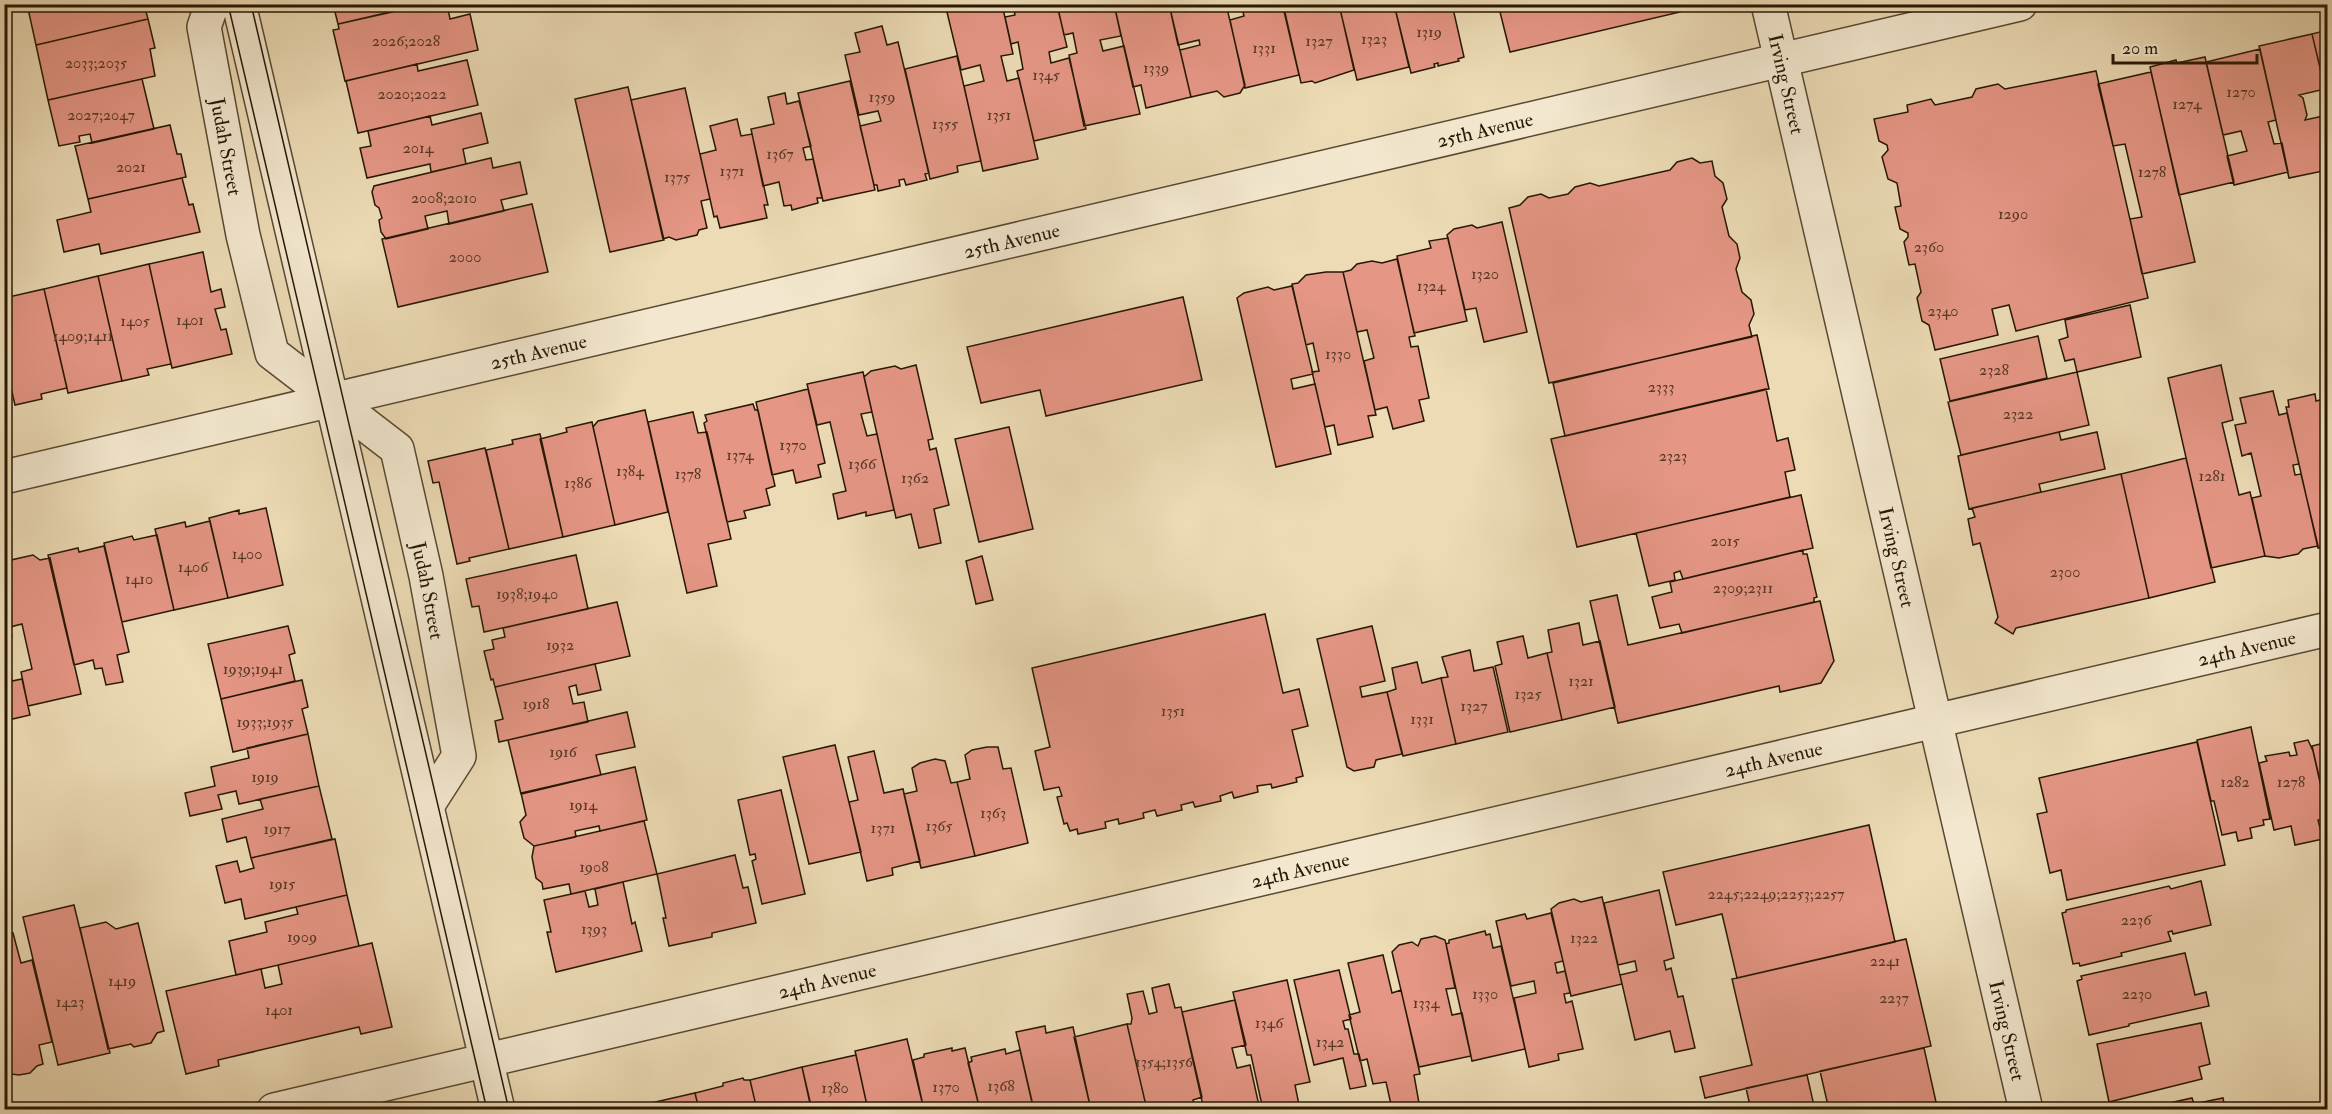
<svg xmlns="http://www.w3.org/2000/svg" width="2332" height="1114" font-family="'IM FELL Double Pica',serif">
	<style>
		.building { fill: #e59685; stroke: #261805; stroke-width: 1.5 }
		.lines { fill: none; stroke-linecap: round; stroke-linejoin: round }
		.minor-casing { stroke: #584931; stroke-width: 36 }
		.tertiary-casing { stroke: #584931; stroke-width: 36 }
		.minor { stroke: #f3e8cf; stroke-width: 33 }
		.tertiary { stroke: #f3e8cf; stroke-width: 33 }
		.tram { stroke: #261805; stroke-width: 1.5 }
		.labels { text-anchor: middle; stroke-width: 6; stroke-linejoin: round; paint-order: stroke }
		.number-label { font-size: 16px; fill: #563825 }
		.street-label { font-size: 20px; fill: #261805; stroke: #f3e8cf }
	</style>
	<rect width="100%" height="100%" fill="#ecdbb5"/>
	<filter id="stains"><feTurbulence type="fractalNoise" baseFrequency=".00333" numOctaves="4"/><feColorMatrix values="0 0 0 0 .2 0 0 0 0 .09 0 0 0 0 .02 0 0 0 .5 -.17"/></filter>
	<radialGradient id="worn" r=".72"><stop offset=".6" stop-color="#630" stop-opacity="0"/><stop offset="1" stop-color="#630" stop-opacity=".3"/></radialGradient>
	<path class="building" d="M27,4H144L148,19L36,45Z
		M349,4H415V7L338,24L334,8Z
		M424,4H447L450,19L470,14L478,50L345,81L333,30L339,29L338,24Z
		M945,4H1002L1013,54L1001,56L1007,81L1019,78L1038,159L983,171L964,86L984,81L980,65L961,70Z
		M1013,4H1047L1048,7L1057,5L1067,47L1049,52L1051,63L1069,58L1086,129L1034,141L1017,71L1023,69L1018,42L1011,44L1005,17L1015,15Z
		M1114,4H1169L1191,97L1146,108L1141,85L1133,87Z
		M1114,4L1121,36L1100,40L1103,51L1124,46L1140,114L1084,126L1069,55L1077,53L1073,33L1064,35L1057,4Z
		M1169,4H1226L1245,85L1240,93L1224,97L1217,91L1191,97L1180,50L1200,45L1199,40L1178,45Z
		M1241,4H1273L1274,9L1283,7L1299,75L1245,88L1230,20L1244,16Z
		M1283,4H1339L1354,70L1315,83L1312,81L1301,83Z
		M1355,4H1394L1409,67L1357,80L1340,9Z
		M1394,4H1452L1464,57L1458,59L1459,61L1438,66V63L1434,64L1435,67L1411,73Z
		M1498,4H1678L1680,12L1510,52Z
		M148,19L155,48L150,49L155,76L48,100L36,45Z
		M882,26L887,45L898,42L929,173L925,174L927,180L906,185L904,179L899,180L900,186L878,191L877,185H874L860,126L881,121L878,111L859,115L845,55L860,52L855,33Z
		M2328,30V101L2312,34Z
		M2312,34L2325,89L2299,95L2303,98L2307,115L2305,120L2328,115V170L2289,178L2259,46Z
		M2260,49L2276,120L2268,122L2274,144L2282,143L2288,172L2234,185L2227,156L2247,151L2241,131L2223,135L2206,62Z
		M957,56L981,161L957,166L958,172L930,179L905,69Z
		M2205,57L2234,182L2179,195L2150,67L2176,60L2177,63Z
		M467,60L478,105L358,133L346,81L417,64L418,71Z
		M2096,71L2148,298L2016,331L2009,305L1992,309L1998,335L1935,350L1929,325L1922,321L1917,298L1921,292L1915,264L1909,265L1904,242L1908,237V233L1900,229L1895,207L1901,206L1897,183L1888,179L1882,157L1888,150L1887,145L1879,141L1874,119L1908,112L1907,105L1931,99L1935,105L1972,97L1976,89L1998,84L2005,89Z
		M2151,72L2195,262L2142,274L2130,219L2142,217L2125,144L2113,146L2098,84Z
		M142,79L154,129L92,143L90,134L79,136L80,142L59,146L48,100Z
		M850,81L875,190L823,201L798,93Z
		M628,87L664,240L610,252L575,99Z
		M685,88L710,199L701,201L707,228L699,230L697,235L676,240L669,237L663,239L631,100Z
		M785,93L787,104L799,101L811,146L803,148L806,160L813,159L822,198H817L818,203L792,210L791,205L784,206L779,182L763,186L751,129L774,124L768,97Z
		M481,113L488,143L463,149L466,164L431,172L430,164L367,178L360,148L371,146L368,131L430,116L432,125Z
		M737,119L741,136L752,134L768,205H764L767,218L720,228L717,216L714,217L700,154L716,150L710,126Z
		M170,125L177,154H181L186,177L88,199L75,146Z
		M491,158L493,168L520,162L527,194L501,200L504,211L449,224L447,211L425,216L428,229L386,239L381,232L379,220L382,218L379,208L375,205L372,192L374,186Z
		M1692,158L1700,163L1712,161L1715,176L1723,183L1727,199L1722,207L1729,236L1737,244L1740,258L1736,269L1742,292L1751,300L1754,314L1749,325L1752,337L1549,383L1509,208L1520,205L1528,197L1541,194L1549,198L1568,194L1575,187L1590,183L1599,186L1670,170L1677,162Z
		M182,178L189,205L193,204L200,232L101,254L99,244L64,252L57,220L91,212L88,199Z
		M532,204L548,272L398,307L382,239Z
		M1502,222L1527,332L1484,342L1476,308L1465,310L1447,235L1454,229L1472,225L1477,228Z
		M1448,238L1467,321L1414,333L1397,256L1431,248L1429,241Z
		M203,252L211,292L221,289L225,307L215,309L221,330L226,329L232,354L172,368L149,264Z
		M1397,259L1415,336L1409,337L1411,347L1418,346L1429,398L1419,400L1424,421L1393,429L1387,407L1375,410L1364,361L1374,358L1367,330L1357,332L1343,272L1351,270L1357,264L1372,261L1382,263Z
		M149,264L171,364L147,369L149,375L122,381L98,276Z
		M1326,272H1343L1376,415L1368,416L1373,437L1338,445L1334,425L1325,427L1312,372L1319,371L1313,343L1306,345L1292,284L1298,283L1306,275Z
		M98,276L122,381L68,393L44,289Z
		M1292,286L1313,374L1291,379L1293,389L1315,384L1331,454L1276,467L1237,298L1244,293L1268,287L1274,290Z
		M44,289L67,388L41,394L42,399L15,405L4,358V298Z
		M1183,297L1202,380L1046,416L1040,390L981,403L967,347Z
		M2130,305L2141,357L2077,372L2074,359L2065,361L2059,340L2068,337L2065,320Z
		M1757,335L1769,389L1565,436L1553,383Z
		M2038,336L2047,378L1950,401L1940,359Z
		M4,358L13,396L4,397Z
		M916,365L933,439L928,440L930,450L936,448L949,505L934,509L941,543L919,548L911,514L896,518L864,377L871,371L895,366L901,369Z
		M2221,365L2233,420L2222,423L2239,495L2250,492L2265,556L2211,568L2168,378Z
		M863,372L872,412L861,414L867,436L877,434L894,510L866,516V512L838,519L833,494L846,491L830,422L817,425L807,384Z
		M2077,372L2089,425L1961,455L1948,402Z
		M808,389L825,463L818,465L821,477L796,483L793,470L772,475L756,402Z
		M1766,389L1777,441L1788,438L1795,470L1785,472L1790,497L1577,547L1551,439Z
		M2273,391L2279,415L2287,413L2299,464L2293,465L2295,475L2301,474L2318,546L2303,549L2298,554L2279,558L2265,556L2252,498L2261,496L2251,453L2242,456L2235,425L2246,423L2240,398Z
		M2315,394L2316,401L2328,398V551L2322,547L2318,548L2286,407H2289L2288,400Z
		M753,404L755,410H758L775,486L766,489L770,505L744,511L746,518L727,522L704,423L707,421L705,415Z
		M645,410L668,512L615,525L593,427L598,421Z
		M693,412L698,433L707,432L731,539L708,544L717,586L687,593L648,422Z
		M592,422L615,525L563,537L540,439L567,432L566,428Z
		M1009,427L1033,529L979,542L955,439Z
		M2059,432L2061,440L2097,432L2105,469L2039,484L2041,492L1969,509L1958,456Z
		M540,434L563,537L509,549L486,450L513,444L512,440Z
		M485,448L509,549L469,558L470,561L457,564L439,482L433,483L428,461Z
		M2186,458L2215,582L2149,598L2121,474Z
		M2121,474L2149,598L2016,628L2013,634L1995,623L1998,617L1980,543L1973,545L1968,519L1975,517L1972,508Z
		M1801,495L1813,548L1683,579L1680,571L1674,573L1675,580L1649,586L1636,533Z
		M266,508L283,585L228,598L209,518L239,510V514Z
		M210,521L228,598L174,610L155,529L185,522L186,527Z
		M157,535L174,610L122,622L104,543L132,536L134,540Z
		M104,546L129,652L117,655L123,682L106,685L102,668L95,669L93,660L74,665L48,555L78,548L79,552Z
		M1803,550V554H1807L1817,597L1814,598V602L1682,633L1679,624L1660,628L1652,597L1672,592L1670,582Z
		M33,555L40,560L50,558L81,694L28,706L21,672L32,669L22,624L10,627L4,602V568L8,567L11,560Z
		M576,555L588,609L484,632L479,606L472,607L466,579Z
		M982,556L993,600L976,604L966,561Z
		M1617,595L1628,645L1820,601L1834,661L1821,683L1780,692L1779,686L1618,723L1590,601Z
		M4,602L12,636L4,638Z
		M617,602L630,656L495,687L493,679L491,680L484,651L494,649L492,640L505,637L503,628Z
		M1265,614L1283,693L1299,689L1308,726L1292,730L1303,776L1296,778L1297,782L1272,788L1271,784L1257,786L1258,792L1234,798L1232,792L1220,796L1221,801L1195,807L1193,802L1181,805L1182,810L1157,816L1155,810L1143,813L1144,818L1119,824L1118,819L1105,822L1106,828L1078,834L1077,829L1070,831L1067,823L1064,824L1057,797L1062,796L1059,787L1044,790L1035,751L1050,747L1032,668Z
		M1579,623L1583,645L1600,641L1615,707L1562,720L1547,653L1552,652L1548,630Z
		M288,626L295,653L289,655L295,681L221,699L208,644Z
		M1372,626L1385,681L1360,687L1362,697L1387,692L1402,754L1376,760L1374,767L1354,771L1347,767L1317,639Z
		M1523,636L1528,658L1547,653L1562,720L1510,732L1495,666L1502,664L1497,642Z
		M4,644L12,681L22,679L30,715L4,721Z
		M1470,650L1474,671L1493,667L1508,732L1456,744L1441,678L1448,677L1442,657Z
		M1417,662L1422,683L1441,678L1456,744L1403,756L1387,692L1396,689L1392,668Z
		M595,664L601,690L578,695L576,685L569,687L573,704L584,702L588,722L499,742L495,721L503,719L495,687Z
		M302,680L308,707L302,709L308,734L233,752L221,699Z
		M627,712L635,747L596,755L601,775L521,794L508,740Z
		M2251,727L2270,819L2263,820L2264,825L2250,828L2252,838L2238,841L2236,832L2222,835L2214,801H2211L2197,740Z
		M308,734L319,786L239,804L236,791L218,795L222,809L190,816L185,793L215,786L211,767L249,758L247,748Z
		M2308,740L2313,751L2328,818L2318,820L2323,839L2295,845L2291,826L2274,830L2259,763L2267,761L2265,756L2289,752L2290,756L2297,755L2294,743Z
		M2197,742L2225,865L2067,900L2061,870L2050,873L2037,814L2047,812L2039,778Z
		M2328,742V811H2327L2312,746Z
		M835,745L861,852L809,864L783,757Z
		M987,747H998L1003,769L1011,768L1028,843L975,856L957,782L970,779L965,755L972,750Z
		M874,751L884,793L903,789L920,861L892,868L893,875L867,881L849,802L858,800L848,757Z
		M935,759L945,761L951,783L957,782L975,856L921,868L904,794L917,791L912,768L920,763Z
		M635,767L647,820L600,831L599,826L575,831L576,837L534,846L524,838L520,822L526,815L521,793Z
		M319,786L332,839L251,858L246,837L227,842L222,819L263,809L260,799Z
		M781,790L805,894L762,904L752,861L756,859L755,854L750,855L738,800Z
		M644,821L657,874L571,894L569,884L543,889L542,883L536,878L532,857L534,846Z
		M1869,825L1895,942L1737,978L1722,914L1676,925L1663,872Z
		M335,839L347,895L245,919L241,899L225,903L216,866L237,861L240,872L254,868L251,858Z
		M735,855L743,888L748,887L756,923L712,933V937L669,946L663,918H666L657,874Z
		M2201,881L2211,925L2173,934L2172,931L2168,932L2171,941L2121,953L2122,956L2080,966L2079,963L2073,964L2062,913L2066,912V910L2169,886L2171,889Z
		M623,882L632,924L635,922L642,951L556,972L547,932H551L544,900L585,891L589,907L598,905L595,889Z
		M1659,890L1674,958L1664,961L1666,970L1671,968L1678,997L1683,996L1695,1048L1675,1052L1670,1031L1635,1040L1620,975L1637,971L1635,961L1618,965L1604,903Z
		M347,895L359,946L236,975L229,941L267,932L265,922L298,914L296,907Z
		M1602,897L1622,984L1571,996L1551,909L1559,903L1574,899L1581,902Z
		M74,905L110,1053L58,1065L23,917Z
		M1551,913L1563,961L1555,963L1557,973L1565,971L1570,993L1564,994L1566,1003L1572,1001L1583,1049L1558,1054L1559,1060L1529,1067L1514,998L1536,993L1534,981L1511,986L1496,921L1525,914L1527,919Z
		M106,922L116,929L138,923L164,1031L157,1033L151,1043L134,1047L131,1044L108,1049L80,928Z
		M1485,931L1486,935L1490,934L1493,948L1501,946L1525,1049L1472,1061L1446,944L1449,943V940Z
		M13,933L21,963L32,960L52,1042L39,1045L43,1064L37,1066L30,1073L19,1075L4,1073V935Z
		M1435,936L1445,940L1446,944L1455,988L1446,989L1452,1015L1462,1013L1471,1056L1419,1067L1392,952L1399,945L1412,942L1418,946L1421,939Z
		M1906,939L1931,1046L1705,1098L1700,1077L1752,1065L1732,979Z
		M372,943L392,1027L361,1034L359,1027L218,1060L219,1066L186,1074L166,991L261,969L265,988L282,984L278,965Z
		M2185,953L2195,995L2206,992L2209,1006L2129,1024V1026L2089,1035L2077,981L2082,979L2081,976Z
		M1383,955L1392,993L1401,990L1420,1074L1414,1075L1419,1103L1392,1109L1386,1082L1373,1084L1367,1059L1360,1061L1349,1015L1360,1012L1348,963Z
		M1339,970L1351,1019L1343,1021L1345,1029H1348L1354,1054H1359L1366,1086L1350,1089L1343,1058L1314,1065L1294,980Z
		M1287,980L1310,1082L1295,1085L1300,1110H1263L1251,1055H1247L1233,992Z
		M1169,984L1175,1008L1181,1007L1202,1097L1193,1100L1195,1110H1157L1156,1107L1147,1110L1127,1024H1131L1132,1018L1127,994L1143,991L1149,1014L1157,1012L1152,988Z
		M1235,1000L1246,1045L1232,1048L1237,1068L1250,1065L1260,1110H1204L1182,1012Z
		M2201,1023L2210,1064L2199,1067L2202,1079L2109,1102L2097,1044Z
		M1127,1024L1147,1110H1091L1074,1037Z
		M1045,1026L1046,1033L1073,1027L1091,1110H1034L1016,1032Z
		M907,1039L924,1110H868L855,1051Z
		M952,1048V1051L965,1048L980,1110H924L913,1060L924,1057V1054Z
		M1924,1048L1936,1102L1902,1110H1829L1820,1071Z
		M1005,1049L1006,1054L1020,1050L1033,1107L1027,1110H980L968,1063L972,1061L971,1057Z
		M856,1055L868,1110H812L802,1067Z
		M802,1067L811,1108L757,1110L750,1080Z
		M1807,1075L1815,1110H1751L1746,1088Z
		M743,1078L744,1080H750L757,1110H699L695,1093L723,1086V1083Z
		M695,1093L699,1110H643L642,1105Z
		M2192,1098L2194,1104L2223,1098L2225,1109L2245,1104L2246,1110H2127L2155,1103L2156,1106Z
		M1932,1103L1933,1110H1902Z"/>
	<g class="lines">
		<g class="minor-casing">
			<g id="minor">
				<path id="s1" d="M1768,4L2026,1110"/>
				<path id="s2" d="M4,477L2020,4"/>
				<path id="s3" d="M274,1110L2328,629"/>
			</g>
		</g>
		<g class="tertiary-casing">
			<g id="tertiary">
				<path id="s4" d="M212,4L204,27L243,235L272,353L397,449L426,576L459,756L427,806"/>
				<path d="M239,4L498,1110"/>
			</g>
		</g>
		<use href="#minor" class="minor"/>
		<use href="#tertiary" class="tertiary"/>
		<path class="tram" d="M228,4L487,1110
			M251,4L509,1110"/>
	</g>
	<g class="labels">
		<g class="number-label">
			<text x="1429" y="37">1319</text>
			<text x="1374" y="44">1323</text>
			<text x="406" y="46">2026;2028</text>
			<text x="1319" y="46">1327</text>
			<text x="1264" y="53">1331</text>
			<text x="96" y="68">2033;2035</text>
			<text x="1156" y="73">1339</text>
			<text x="1046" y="80">1345</text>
			<text x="2241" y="97">1270</text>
			<text x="412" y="99">2020;2022</text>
			<text x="882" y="102">1359</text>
			<text x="2187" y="109">1274</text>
			<text x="101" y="120">2027;2047</text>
			<text x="999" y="120">1351</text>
			<text x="945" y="129">1355</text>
			<text x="418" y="153">2014</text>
			<text x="780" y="159">1367</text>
			<text x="131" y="172">2021</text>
			<text x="732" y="176">1371</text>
			<text x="2152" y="177">1278</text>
			<text x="677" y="182">1375</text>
			<text x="444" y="203">2008;2010</text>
			<text x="2013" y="219">1290</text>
			<text x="1929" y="252">2360</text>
			<text x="465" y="262">2000</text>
			<text x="1485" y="279">1320</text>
			<text x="1431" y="291">1324</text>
			<text x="1943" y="316">2340</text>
			<text x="190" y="325">1401</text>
			<text x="135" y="326">1405</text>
			<text x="83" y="341">1409;1411</text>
			<text x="1338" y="359">1330</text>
			<text x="1994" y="375">2328</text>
			<text x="1661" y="392">2333</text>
			<text x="2018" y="419">2322</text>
			<text x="793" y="450">1370</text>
			<text x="740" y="460">1374</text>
			<text x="1673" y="461">2323</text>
			<text x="862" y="469">1366</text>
			<text x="630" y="476">1384</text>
			<text x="688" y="479">1378</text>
			<text x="2212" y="481">1281</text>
			<text x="915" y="483">1362</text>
			<text x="578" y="488">1386</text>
			<text x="1725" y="546">2015</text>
			<text x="247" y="559">1400</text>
			<text x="193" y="572">1406</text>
			<text x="2065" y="577">2300</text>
			<text x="139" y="584">1410</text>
			<text x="1743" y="593">2309;2311</text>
			<text x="527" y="599">1938;1940</text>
			<text x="560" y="650">1932</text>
			<text x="253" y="674">1939;1941</text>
			<text x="1581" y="686">1321</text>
			<text x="1528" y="699">1325</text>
			<text x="536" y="709">1918</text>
			<text x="1474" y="711">1327</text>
			<text x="1173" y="716">1351</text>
			<text x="1422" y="724">1331</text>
			<text x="265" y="727">1933;1935</text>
			<text x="563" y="757">1916</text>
			<text x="265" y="782">1919</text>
			<text x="2235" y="787">1282</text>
			<text x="2291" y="787">1278</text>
			<text x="583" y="810">1914</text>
			<text x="993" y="818">1363</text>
			<text x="939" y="831">1365</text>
			<text x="883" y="833">1371</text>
			<text x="277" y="834">1917</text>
			<text x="594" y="872">1908</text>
			<text x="282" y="889">1915</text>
			<text x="1776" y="899">2245;2249;2253;2257</text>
			<text x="2136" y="925">2236</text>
			<text x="594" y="934">1393</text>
			<text x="302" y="942">1909</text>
			<text x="1584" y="943">1322</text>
			<text x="1885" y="966">2241</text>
			<text x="122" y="986">1419</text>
			<text x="1485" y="999">1330</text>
			<text x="2137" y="999">2230</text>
			<text x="1894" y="1003">2237</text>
			<text x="70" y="1007">1423</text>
			<text x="1426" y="1008">1334</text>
			<text x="279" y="1015">1401</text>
			<text x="1269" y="1028">1346</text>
			<text x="1330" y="1047">1342</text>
			<text x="1164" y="1067">1354;1356</text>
			<text x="1001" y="1091">1368</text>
			<text x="946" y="1092">1370</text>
			<text x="835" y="1093">1380</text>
		</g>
		<g class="street-label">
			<text dy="7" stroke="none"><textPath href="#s1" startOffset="82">Irving Street</textPath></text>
			<text dy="7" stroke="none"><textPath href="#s2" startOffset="1521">25th Avenue</textPath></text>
			<text dy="7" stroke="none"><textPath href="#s4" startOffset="146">Judah Street</textPath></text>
			<text dy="7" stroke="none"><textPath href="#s2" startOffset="1035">25th Avenue</textPath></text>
			<text dy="7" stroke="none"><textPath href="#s2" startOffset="549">25th Avenue</textPath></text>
			<text dy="7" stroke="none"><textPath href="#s1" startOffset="568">Irving Street</textPath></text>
			<text dy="7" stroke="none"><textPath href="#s4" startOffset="660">Judah Street</textPath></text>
			<text dy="7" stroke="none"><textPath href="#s3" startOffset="2026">24th Avenue</textPath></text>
			<text dy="7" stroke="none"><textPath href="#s3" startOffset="1540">24th Avenue</textPath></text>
			<text dy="7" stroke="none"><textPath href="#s3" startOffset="1054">24th Avenue</textPath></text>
			<text dy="7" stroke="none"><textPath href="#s3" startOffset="568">24th Avenue</textPath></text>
			<text dy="7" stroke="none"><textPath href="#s1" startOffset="1054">Irving Street</textPath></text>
		</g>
	</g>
	<rect width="2332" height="1114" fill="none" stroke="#ecdbb5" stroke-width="24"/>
	<rect x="6" y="6" width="2320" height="1102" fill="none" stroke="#261805" stroke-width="3"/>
	<rect x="12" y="12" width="2308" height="1090" fill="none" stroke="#261805" stroke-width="1.5"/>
	<path d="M2113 54v9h144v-9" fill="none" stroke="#261805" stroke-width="3"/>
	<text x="2122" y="54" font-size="18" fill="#261805" stroke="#f3e8cf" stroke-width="4.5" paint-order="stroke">20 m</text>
	<rect width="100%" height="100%" filter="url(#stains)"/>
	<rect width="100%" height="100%" fill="url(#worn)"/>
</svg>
